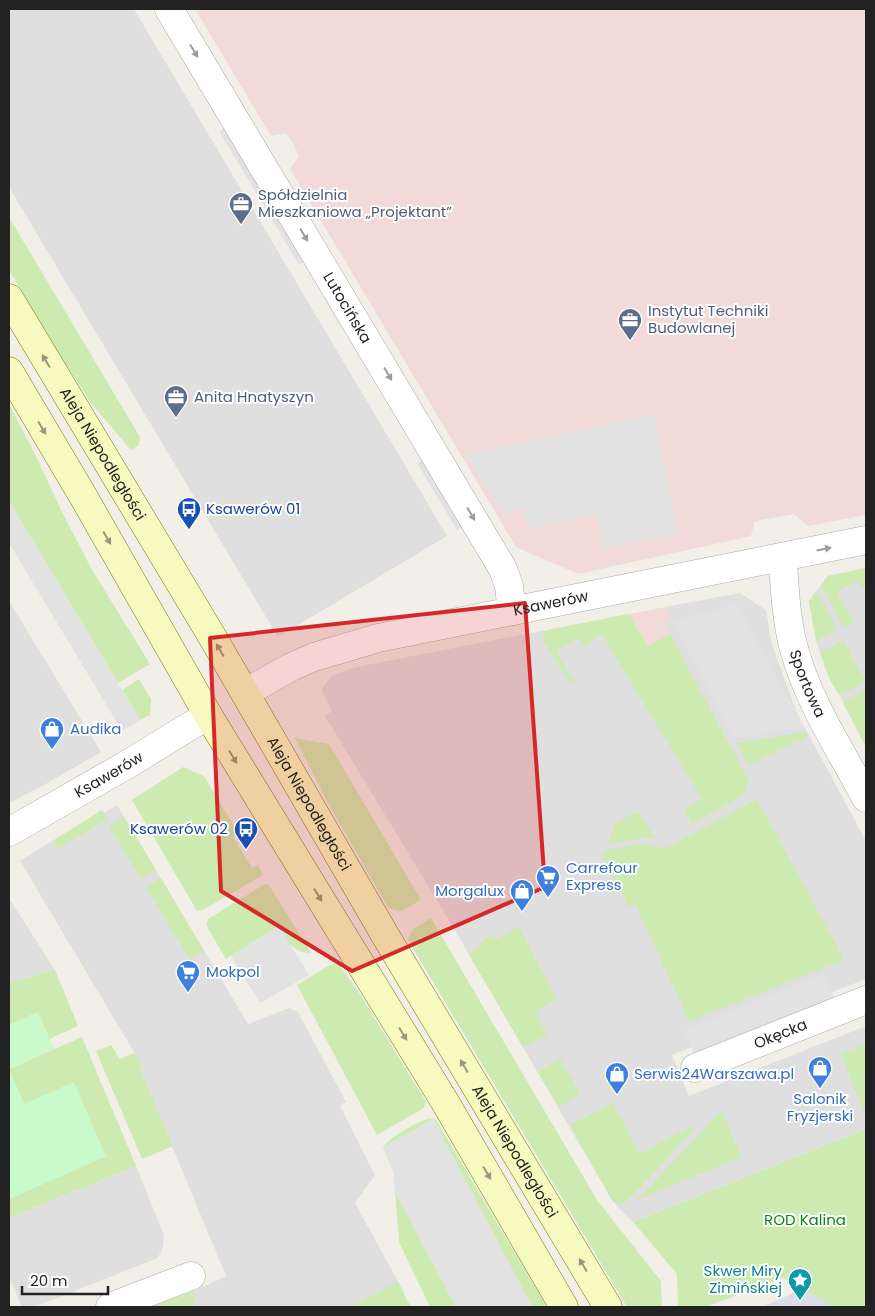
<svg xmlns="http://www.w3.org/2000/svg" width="875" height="1316" font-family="Poppins,sans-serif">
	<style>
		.residential { fill: #e0dfdf }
		.commercial { fill: #f2dad9 }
		.grass { fill: #cdebb0 }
		.park { fill: #c8facc }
		.parking { fill: #e2e2e2 }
		.plaza { fill: #dddde8 }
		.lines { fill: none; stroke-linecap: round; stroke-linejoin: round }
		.street-casing { stroke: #a9a9a9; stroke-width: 29 }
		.secondary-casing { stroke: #707d05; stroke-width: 29 }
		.street { stroke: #fff; stroke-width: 28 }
		.secondary { stroke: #f7fabf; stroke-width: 28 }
		.oneway { fill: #9c9c9c }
		.oneway2 { fill: #979978 }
		.marked { fill: #d62828; fill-opacity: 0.2; stroke: #d62828; stroke-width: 4; stroke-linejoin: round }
		.labels { text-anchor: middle; stroke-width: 4; stroke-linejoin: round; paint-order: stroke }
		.service-label { font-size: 15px; fill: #4e5e75; stroke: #fff; text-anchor: start }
		.street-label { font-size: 15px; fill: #222; stroke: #fff }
		.transit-label { font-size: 15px; fill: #164399; stroke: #fff; text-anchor: start }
		.shop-label { font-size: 15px; fill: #366cbe; stroke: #fff; text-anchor: start }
		.park-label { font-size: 15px; fill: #0c8416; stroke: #fff }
		.culture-label { font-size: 15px; fill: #0d838f; stroke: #fff; text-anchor: end }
	</style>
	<rect width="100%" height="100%" fill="#f2efe9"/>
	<path class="residential" d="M9,9H134L447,536L278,637L9,187Z
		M866,568V747L825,667L816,641L809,601L828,576Z
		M740,593L766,610L772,645L797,713L866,841V979L672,1055L689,1096L866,1026V1129L633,1222L613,1202L456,932L325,716L332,711L322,691L324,685L333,675L356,667L629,614L647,646L663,623L672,620L665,607Z
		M9,601L101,752L44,785L9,803Z
		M117,805L248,1024L289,1008L298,1012L346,1102L340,1106L375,1175L355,1203L405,1294L373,1307H151L194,1291L226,1276L140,1069L143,1067L20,861L102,810L104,813Z
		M9,898L55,970L9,983Z
		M136,1166L164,1235L163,1246L158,1258L34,1307H22L9,1276V1218Z"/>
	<path class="commercial" d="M195,9H866V515L808,526L794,514L755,521L751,536L578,574L516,547L290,169L299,156L294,145L286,133L271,136Z
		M665,607L672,620L664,623L670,634L648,646L629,614Z"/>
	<path class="grass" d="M9,217L140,437L138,446L131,450L91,403L61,357L9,270Z
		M9,404L35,454L62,512L91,568L150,664L118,683L9,501Z
		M866,568V585L862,588L858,581L837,592L854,623L844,628L821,585L828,576Z
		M816,591L837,629L816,641L809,601Z
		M629,614L648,646L670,634L749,781L743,795L692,824L684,810L702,799L602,635L584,645L579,638L556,651L574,681L570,684L543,640L544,632L548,630Z
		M842,641L844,642L865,680L863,684L840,695L838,694L830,680L820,653Z
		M139,679L151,699L150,715L140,720L122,690Z
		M866,690V747L843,703L844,701Z
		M807,732V737L748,765L736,743Z
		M295,738L329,744L421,900L402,911L389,909L328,803Z
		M183,767L204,776L238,833L233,837L252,868L258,865L263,875L205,909L197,911L132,800Z
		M757,799L842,955L839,962L689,1021L635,904L629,907L603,857L605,850L646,843L664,849Z
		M102,810L107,819L58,849L53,841Z
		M634,813H639L656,839L649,837L608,844L614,825Z
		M124,817L156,870L141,879L109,826Z
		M161,878L204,951L189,959L146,887Z
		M265,884L269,885L311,953C291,952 288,941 279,926L226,959L206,925L208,919Z
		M431,918L597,1200L661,1281L662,1307H627L408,940L413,929Z
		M519,927L557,999L535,1012L547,1035L523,1047L469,955L486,938L492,936L497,939Z
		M334,964L339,965L358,991L426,1102L424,1108L377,1135L297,985L330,965Z
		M55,970L78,1026L49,1039L38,1012L9,1025V983Z
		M82,1037L136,1166L9,1218V1199L106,1156L24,1104L9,1069Z
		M866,1044V1109L863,1110L841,1054Z
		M111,1045L120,1059L135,1053L143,1067L140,1069L173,1146L142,1159L96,1051Z
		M560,1058L580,1094L559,1107L538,1072Z
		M613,1103L640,1154L689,1127L695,1129L625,1203L613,1202L570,1125Z
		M722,1110L741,1157L637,1200Z
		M430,1118L436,1120L547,1307H532L433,1119L383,1148C390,1136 416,1123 430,1118Z
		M866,1129V1307H762L792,1294L799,1287L783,1278L705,1307H678L677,1274L633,1222Z
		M395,1191L456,1307H430L399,1242Z
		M398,1282L411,1307H348H349Z
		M194,1291V1307H151Z"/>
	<path class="park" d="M38,1012L54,1049L9,1069L24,1104L74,1082L106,1156L9,1199V1025Z"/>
	<path class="parking" d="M227,126L307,260L299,265L219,131Z
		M654,414L678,534L604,548L596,514L530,529L522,508L504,515L465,455Z
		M426,458L465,525L457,530L417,463Z
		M9,501L140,720L122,731L9,543Z
		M735,601L797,714L804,728L734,738L672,620L719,610Z
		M279,926L309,975L260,1003L231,956Z
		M824,974L834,998L694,1053L684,1030Z
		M433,1119L532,1307H456L395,1191L393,1171L383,1148Z"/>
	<path class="plaza" d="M799,1287L835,1307H762L792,1294Z"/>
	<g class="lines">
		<g class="street-casing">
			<g id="street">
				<path id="s1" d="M169,9L503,569L509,586L512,611"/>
				<path id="s2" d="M783,557C784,587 786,617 793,645C807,700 840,749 866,798"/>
				<path id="s3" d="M245,693L291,667L314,657L378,638L866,540"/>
				<path id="s4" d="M9,832L128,764L208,715"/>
				<path id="s5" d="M695,1068L866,1000"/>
				<path d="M110,1307L191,1276"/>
			</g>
		</g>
		<g class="secondary-casing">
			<g id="secondary">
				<path id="s6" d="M9,298L213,638L385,935L608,1307"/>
				<path d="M9,371L83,496L208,715L445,1102L564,1307"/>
			</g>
		</g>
		<use href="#street" class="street"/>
		<use href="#secondary" class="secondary"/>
	</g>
	<defs><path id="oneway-solid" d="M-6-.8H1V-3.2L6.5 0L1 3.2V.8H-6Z" transform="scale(1.25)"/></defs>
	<g class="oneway">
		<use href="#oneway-solid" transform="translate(194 51) rotate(59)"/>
		<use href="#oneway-solid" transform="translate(304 235) rotate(59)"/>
		<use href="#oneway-solid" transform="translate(388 374) rotate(59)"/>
		<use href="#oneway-solid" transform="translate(471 514) rotate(60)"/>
		<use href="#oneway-solid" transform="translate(824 549) rotate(-11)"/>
	</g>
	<g class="oneway2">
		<use href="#oneway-solid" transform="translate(46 361) rotate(-121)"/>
		<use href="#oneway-solid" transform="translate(42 428) rotate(59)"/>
		<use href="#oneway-solid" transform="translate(107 538) rotate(60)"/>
		<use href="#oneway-solid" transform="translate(220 650) rotate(-120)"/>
		<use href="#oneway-solid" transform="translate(233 757) rotate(59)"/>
		<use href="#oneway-solid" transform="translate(318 895) rotate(58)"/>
		<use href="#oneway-solid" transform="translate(403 1034) rotate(59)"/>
		<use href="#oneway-solid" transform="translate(464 1066) rotate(-121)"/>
		<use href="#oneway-solid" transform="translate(487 1173) rotate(59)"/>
		<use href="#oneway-solid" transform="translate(583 1265) rotate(-121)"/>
	</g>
	<path class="marked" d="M525,603L545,887L352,971L221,891L210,638Z"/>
	<defs>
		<g id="office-pin" transform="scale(1.25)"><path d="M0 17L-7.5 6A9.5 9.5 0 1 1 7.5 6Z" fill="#5c6f8a" stroke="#fff"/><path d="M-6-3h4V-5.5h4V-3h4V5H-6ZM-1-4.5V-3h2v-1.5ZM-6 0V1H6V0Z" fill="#fff"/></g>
		<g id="bus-pin" transform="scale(1.25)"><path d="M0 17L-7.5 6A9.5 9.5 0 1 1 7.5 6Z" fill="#1a4fb4" stroke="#fff"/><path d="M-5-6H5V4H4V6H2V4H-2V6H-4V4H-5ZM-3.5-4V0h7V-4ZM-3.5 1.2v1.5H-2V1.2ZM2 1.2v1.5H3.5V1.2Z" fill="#fff"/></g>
		<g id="shop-pin" transform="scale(1.25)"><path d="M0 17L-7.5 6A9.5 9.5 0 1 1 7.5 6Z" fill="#3f7fe0" stroke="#fff"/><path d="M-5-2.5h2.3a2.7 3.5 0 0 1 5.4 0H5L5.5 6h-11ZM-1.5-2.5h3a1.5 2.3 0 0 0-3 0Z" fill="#fff"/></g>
		<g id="supermarket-pin" transform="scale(1.25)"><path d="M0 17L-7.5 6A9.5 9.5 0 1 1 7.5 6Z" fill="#3f7fe0" stroke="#fff"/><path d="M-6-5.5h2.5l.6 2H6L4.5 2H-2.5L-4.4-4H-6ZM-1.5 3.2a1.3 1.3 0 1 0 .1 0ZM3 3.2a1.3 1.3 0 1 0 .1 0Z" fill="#fff"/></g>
		<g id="sight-pin" transform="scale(1.25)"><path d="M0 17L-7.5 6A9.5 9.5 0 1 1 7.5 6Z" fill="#0f9aa8" stroke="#fff"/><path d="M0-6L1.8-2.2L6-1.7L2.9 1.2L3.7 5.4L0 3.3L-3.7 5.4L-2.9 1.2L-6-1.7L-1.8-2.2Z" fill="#fff"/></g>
	</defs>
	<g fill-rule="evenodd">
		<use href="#office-pin" x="241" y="204"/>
		<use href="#office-pin" x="630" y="320"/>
		<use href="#office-pin" x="176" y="397"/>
		<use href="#bus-pin" x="189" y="509"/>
		<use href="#shop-pin" x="52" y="729"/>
		<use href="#bus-pin" x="246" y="829"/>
		<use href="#supermarket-pin" x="548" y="877"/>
		<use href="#shop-pin" x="522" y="891"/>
		<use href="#supermarket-pin" x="188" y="972"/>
		<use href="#shop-pin" x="820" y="1068"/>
		<use href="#shop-pin" x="617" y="1074"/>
		<use href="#sight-pin" x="800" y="1280"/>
	</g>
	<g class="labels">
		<g class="service-label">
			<text x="258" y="200">Spółdzielnia<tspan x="258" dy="17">Mieszkaniowa „Projektant”</tspan></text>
			<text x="648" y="316">Instytut Techniki<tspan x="648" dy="17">Budowlanej</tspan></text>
			<text x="194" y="402">Anita Hnatyszyn</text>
		</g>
		<g class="street-label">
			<text dy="5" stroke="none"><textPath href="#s1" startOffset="348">Lutocińska</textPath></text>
			<text dy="5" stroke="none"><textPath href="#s6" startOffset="182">Aleja Niepodległości</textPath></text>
			<text dy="5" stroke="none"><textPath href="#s3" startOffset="321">Ksawerów</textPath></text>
			<text dy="5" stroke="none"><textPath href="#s2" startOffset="130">Sportowa</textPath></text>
			<text dy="5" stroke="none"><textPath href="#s4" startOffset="115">Ksawerów</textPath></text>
			<text dy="5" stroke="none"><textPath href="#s6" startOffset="588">Aleja Niepodległości</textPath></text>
			<text dy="5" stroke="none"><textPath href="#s5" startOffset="92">Okęcka</textPath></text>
			<text dy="5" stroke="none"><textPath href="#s6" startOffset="992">Aleja Niepodległości</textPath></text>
		</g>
		<g class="transit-label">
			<text x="206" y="514">Ksawerów 01</text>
			<text x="228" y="834" text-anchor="end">Ksawerów 02</text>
		</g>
		<g class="shop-label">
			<text x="70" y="734">Audika</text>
			<text x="566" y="873">Carrefour<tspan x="566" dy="17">Express</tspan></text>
			<text x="504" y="896" text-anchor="end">Morgalux</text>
			<text x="206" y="977">Mokpol</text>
			<text x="634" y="1079">Serwis24Warszawa.pl</text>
			<text x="820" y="1104" text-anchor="middle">Salonik<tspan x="820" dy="17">Fryzjerski</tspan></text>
		</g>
		<g class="park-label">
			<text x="805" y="1225">ROD Kalina</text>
		</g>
		<g class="culture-label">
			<text x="782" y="1276">Skwer Miry<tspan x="782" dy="17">Zimińskiej</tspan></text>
		</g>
	</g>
	<rect width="875" height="1316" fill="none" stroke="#222222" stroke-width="20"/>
	<path d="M22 1286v8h86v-8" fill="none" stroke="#222222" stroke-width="2.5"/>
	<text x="30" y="1286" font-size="15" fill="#222222" stroke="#ffffff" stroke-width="4" paint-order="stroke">20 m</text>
</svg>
